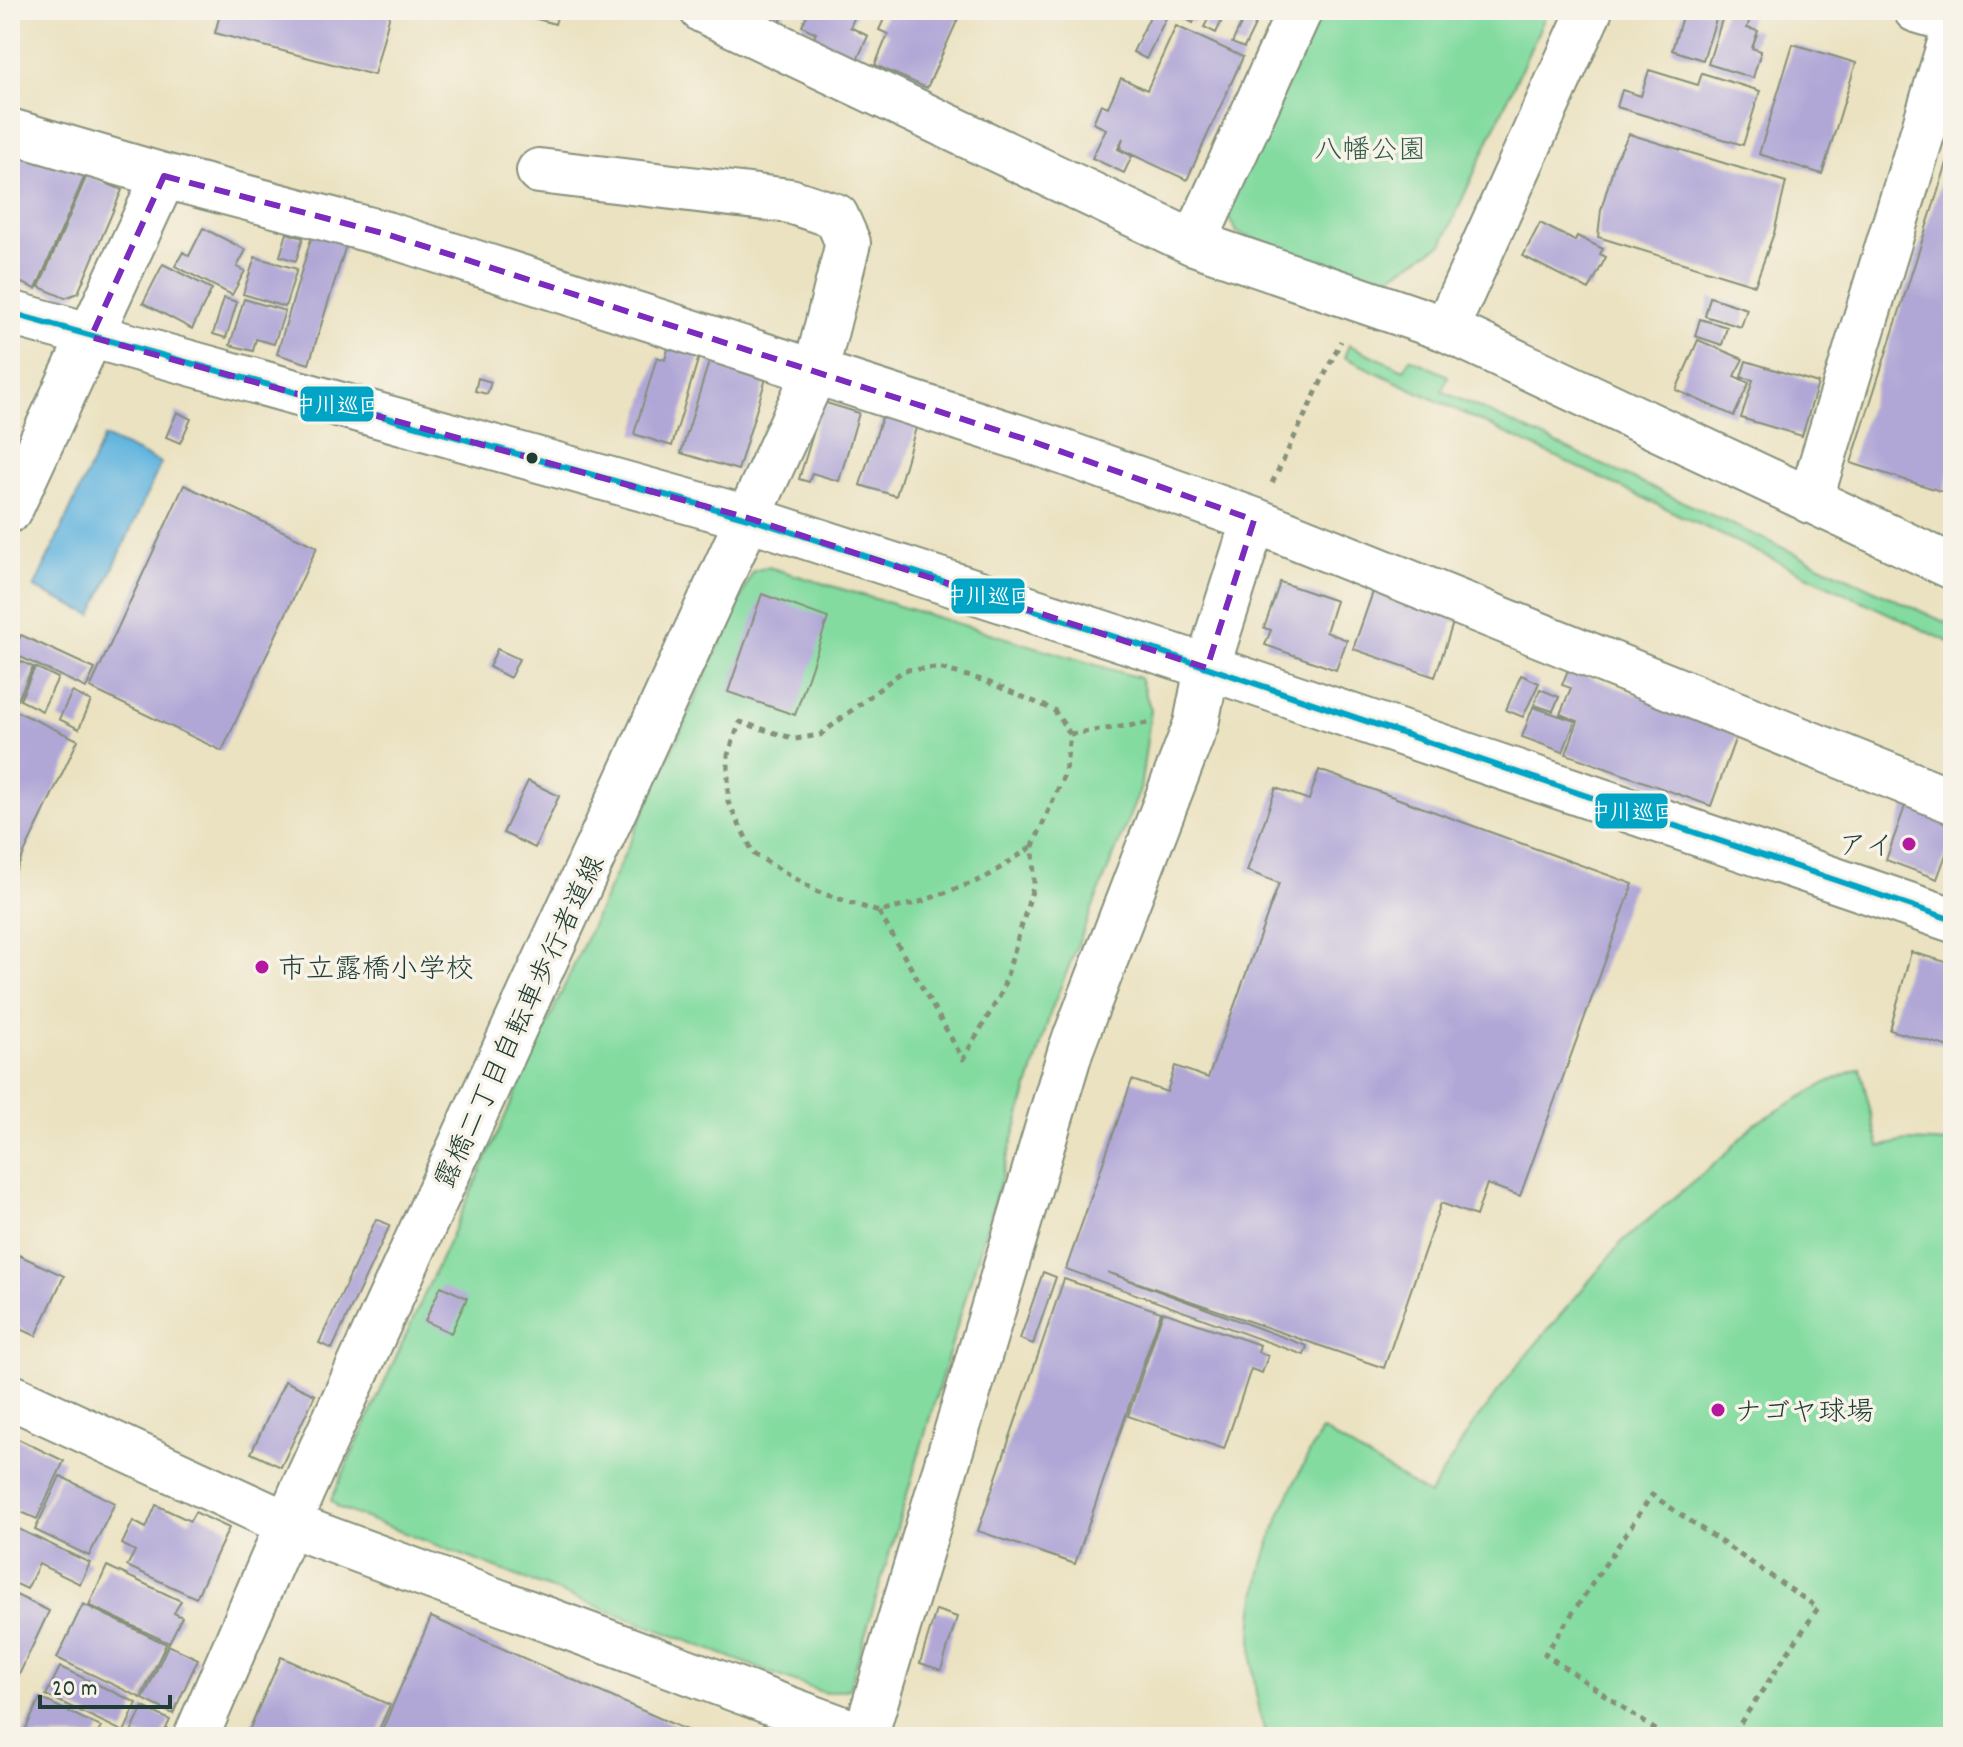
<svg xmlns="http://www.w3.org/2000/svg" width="1963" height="1747" font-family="Dekko,'Klee One',sans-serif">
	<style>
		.green { fill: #83dba0; stroke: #518c6a; stroke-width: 2 }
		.water { fill: #64b5df; stroke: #42798a; stroke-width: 2 }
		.building { fill: #b1a7d7 }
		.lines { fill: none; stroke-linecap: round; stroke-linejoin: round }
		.minor-casing { stroke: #85907a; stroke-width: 48 }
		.path { stroke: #85907a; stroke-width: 5; stroke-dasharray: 6 6; stroke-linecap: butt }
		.minor { stroke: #fff; stroke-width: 44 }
		.bus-1-casing { stroke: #f7f3e8; stroke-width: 12 }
		.bus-1 { stroke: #02a4c6; stroke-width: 6 }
		.marked { fill: none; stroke: #7b2cbf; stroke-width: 6; stroke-dasharray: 16 10; stroke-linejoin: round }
		.bus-dot { fill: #1f3d34; stroke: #f7f3e8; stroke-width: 3 }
		.poi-dot { fill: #b5179e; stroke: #f7f3e8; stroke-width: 3 }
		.labels { text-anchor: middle; stroke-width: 7; stroke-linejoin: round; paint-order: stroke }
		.park-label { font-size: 28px; fill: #335d4a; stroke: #f7f3e8 }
		.poi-label { font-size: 28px; fill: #1f3d34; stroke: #f7f3e8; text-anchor: start }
		.street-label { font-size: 28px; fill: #1f3d34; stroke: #f7f3e8 }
		.line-badge { stroke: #f7f3e8; stroke-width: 3 }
		.badge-label { font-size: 22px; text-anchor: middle; font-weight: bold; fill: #fff }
	</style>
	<rect width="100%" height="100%" fill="#f7f3e8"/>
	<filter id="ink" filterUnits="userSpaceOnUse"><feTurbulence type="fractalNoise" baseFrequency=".0125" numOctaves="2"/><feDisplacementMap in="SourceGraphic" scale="16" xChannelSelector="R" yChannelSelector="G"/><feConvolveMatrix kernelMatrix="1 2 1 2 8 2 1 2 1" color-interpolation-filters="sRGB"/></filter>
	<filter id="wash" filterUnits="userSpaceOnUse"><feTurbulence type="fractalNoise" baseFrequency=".006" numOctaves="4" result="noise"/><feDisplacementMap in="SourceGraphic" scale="32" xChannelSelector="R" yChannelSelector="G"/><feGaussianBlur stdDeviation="1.8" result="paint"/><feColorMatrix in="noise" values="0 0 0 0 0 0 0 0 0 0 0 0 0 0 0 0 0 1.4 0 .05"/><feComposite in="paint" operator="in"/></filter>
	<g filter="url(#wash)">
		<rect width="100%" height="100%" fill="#ebe2c1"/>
		<path class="green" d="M1317,10H1548L1442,244L1379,283L1237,233L1224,210Z
			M1349,345L1404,370L1410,358L1448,376L1442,391L1953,626V644L1344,357Z
			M768,567L1140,678L1151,710L1140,790L1051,1011L849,1689L824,1693L339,1508L331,1500L753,571Z
			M1860,1068L1879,1147L1906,1141L1953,1143V1737H1266C1231,1619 1265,1533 1322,1430L1429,1495L1472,1426L1518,1365L1623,1241L1724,1156L1754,1124L1826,1083Z"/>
		<path class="water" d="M104,437L161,463L92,615L34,588Z"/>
		<g id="blocks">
			<path class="building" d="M221,10H391L374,75L215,33Z
				M504,10H559L555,24Z
				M747,10H785L780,23Z
				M809,10H858L850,27L868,36L857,60L813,40L816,33L802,26Z
				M888,10H962L927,88L875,65L888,34L879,30Z
				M1153,10H1170L1146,59L1133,52Z
				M1185,10H1199L1193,23L1182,17Z
				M1213,10H1227L1216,33L1204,27Z
				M1684,10H1719L1703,60L1672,50Z
				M1725,10H1753L1747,28L1758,31L1752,48L1761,51L1753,78L1708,64Z
				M1247,12L1259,17L1244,48L1232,43Z
				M1176,26L1243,57L1187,180L1120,149L1123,138L1118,149L1132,156L1124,173L1092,158L1106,129L1093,123L1101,104L1108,107L1121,78L1147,90Z
				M1793,44L1856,63L1822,174L1759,154Z
				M1649,70L1698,85L1702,73L1760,91L1743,145L1617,107L1622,90L1641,96Z
				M1629,134L1786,182L1774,233L1755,285L1598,237L1601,210L1615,161Z
				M15,146L86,173L36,289L10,278V205L16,191L10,202V156Z
				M1947,163L1953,165V464L1944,492L1851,463Z
				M87,175L122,190L78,293L65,298L39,287Z
				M1540,223L1575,241L1577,236L1603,249L1600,254L1606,257L1589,290L1523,256Z
				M203,228L246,250L237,267L245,271L232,295L175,266L183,252L189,256Z
				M313,232L347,242L309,364L277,354Z
				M287,233L303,238L296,261L280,256Z
				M255,257L297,269L285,307L243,294Z
				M163,264L212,289L192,329L143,303Z
				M1710,297L1747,309L1741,327L1705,316Z
				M224,298L237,302L226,338L213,334Z
				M244,299L285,311L274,344L256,339L253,351L230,345Z
				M1700,319L1727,327L1722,345L1695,336Z
				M1698,340L1743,359L1734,376L1749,383L1734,416L1676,390Z
				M670,341L701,350L672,446L634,434L657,357L665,360Z
				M711,355L768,372L738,470L681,453Z
				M1746,361L1818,383L1802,436L1741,418L1753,380L1741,377Z
				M478,378L491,382L487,394L475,391Z
				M823,402L859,413L839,481L812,473L809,482L799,479Z
				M884,411L918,421L896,496L860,485Z
				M177,412L191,419L180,443L166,437Z
				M184,485L317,547L222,751L90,688Z
				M1280,582L1336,601L1326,632L1347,640L1336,670L1265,645L1271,630L1264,628Z
				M1374,589L1455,617L1435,677L1353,649Z
				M762,594L828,618L795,715L728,692Z
				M21,635L95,669L86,688L12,653Z
				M497,649L519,659L510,678L489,667Z
				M10,656L33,667L10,716Z
				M35,667L58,678L42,711L20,700Z
				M1568,670L1738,731L1711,806L1566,754L1578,721L1560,714L1571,688L1562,685Z
				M1521,675L1539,683L1523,717L1506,710Z
				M1540,689L1559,697L1553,711L1534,705Z
				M72,692L91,701L79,729L59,719Z
				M1533,707L1575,721L1563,752L1522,737Z
				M16,711L78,740L10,883V723Z
				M1319,770L1633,884L1520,1196L1487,1184L1476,1216L1441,1203L1384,1368L1107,1272L1307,1346L1304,1355L1066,1269L1132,1080L1167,1092L1175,1066L1208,1078L1279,883L1247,871L1276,788L1309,800Z
				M528,781L559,796L535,848L503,833Z
				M1908,798L1953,814V835L1937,879L1886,860Z
				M1911,952L1953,964V1048L1890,1030Z
				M376,1219L390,1225L332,1349L319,1343Z
				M10,1251L64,1276L36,1336L10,1324Z
				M1043,1272L1056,1277L1033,1344L1020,1339Z
				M1064,1279L1161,1312L1075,1564L978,1531Z
				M441,1286L467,1298L451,1333L425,1321Z
				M1163,1312L1260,1345L1258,1352L1268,1356L1262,1373L1251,1369L1224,1449L1128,1416Z
				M285,1381L315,1395L281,1467L251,1453Z
				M10,1435L64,1461L37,1519L10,1507Z
				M60,1476L115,1503L89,1556L35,1530Z
				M156,1505L190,1521L195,1512L229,1528L196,1598L127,1566L135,1551L122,1544L133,1521L146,1528Z
				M10,1525L90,1563L80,1584L39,1564L27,1589L10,1581Z
				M107,1566L181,1601L174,1613L182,1617L169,1643L89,1605Z
				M10,1592L49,1611L10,1694Z
				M83,1604L166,1644L141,1698L57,1658Z
				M936,1610L957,1617L941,1670L920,1663Z
				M431,1617L702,1737H379Z
				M168,1645L198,1659L173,1714L143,1699Z
				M281,1657L390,1705L376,1737H246Z
				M60,1667L137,1703L124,1732L46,1695Z
				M40,1698L101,1727L96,1737H22Z
				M143,1707L170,1720L162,1737L130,1735Z"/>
		</g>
	</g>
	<g filter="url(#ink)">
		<use href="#blocks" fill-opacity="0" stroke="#85907a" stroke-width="2"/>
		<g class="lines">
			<g class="minor-casing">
				<path id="minor" d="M702,10L1194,243L1446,329L1953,567
					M1916,10L1953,21
					M10,131L164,176L386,234L1034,442L1254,520L1953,801
					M1194,243L1300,10
					M10,313L748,518L1174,656L1953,920
					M1446,329L1590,10
					M1810,501L1953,33
					M10,510L164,176
					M10,1396L288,1524L865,1737
					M196,1737L303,1489L816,370L848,243L836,216L790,201L539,171
					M865,1737L1071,1049L1196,724L1207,668L1254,520"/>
			</g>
			<path class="path" d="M1272,483L1341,341
				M1070,734L1149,723
				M879,912L963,1059L1002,992L1034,884L1033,846L1065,773L1070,734L1054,710L985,681L939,668L904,670L820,735L795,739L740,722L728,755V802L754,854L818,892L879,912L920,902L985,878L1033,846
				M1666,1737L1545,1654L1652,1495L1818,1608L1731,1737"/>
			<use href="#minor" class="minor"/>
			<g class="bus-1-casing">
				<path id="bus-1" d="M10,313L748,518L1174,656L1953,920"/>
			</g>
			<use href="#bus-1" class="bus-1"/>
		</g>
	</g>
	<path class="marked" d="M164,176L386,234L1034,442L1254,520L1207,668L748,518L91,337Z"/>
	<circle class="bus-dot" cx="532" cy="458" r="7"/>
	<g class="poi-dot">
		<circle cx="1909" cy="844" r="8"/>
		<circle cx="262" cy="967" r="8"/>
		<circle cx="1718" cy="1410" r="8"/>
	</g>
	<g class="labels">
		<g class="park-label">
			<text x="1370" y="158">八幡公園</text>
		</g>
		<g class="poi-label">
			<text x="1893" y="854" text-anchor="end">アイ</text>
			<text x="278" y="977">市立露橋小学校</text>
			<text x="1734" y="1420">ナゴヤ球場</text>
		</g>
		<g class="street-label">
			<text transform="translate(518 1021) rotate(-65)" y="10">露橋二丁目自転車歩行者道線</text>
		</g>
	</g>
	<g class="line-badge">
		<rect x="299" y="385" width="76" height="38" rx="8" fill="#02a4c6"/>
		<rect x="950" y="577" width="76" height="38" rx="8" fill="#02a4c6"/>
		<rect x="1594" y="792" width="75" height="38" rx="8" fill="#02a4c6"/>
	</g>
	<g class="badge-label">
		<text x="337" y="412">中川巡回</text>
		<text x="988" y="603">中川巡回</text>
		<text x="1632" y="819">中川巡回</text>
	</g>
	<rect width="1963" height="1747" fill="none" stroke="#f7f3e8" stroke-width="40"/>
	<path d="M40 1695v12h130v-12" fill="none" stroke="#1f3d34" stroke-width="4"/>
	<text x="52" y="1695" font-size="24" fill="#1f3d34" stroke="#f7f3e8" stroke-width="6" paint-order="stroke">20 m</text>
</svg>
